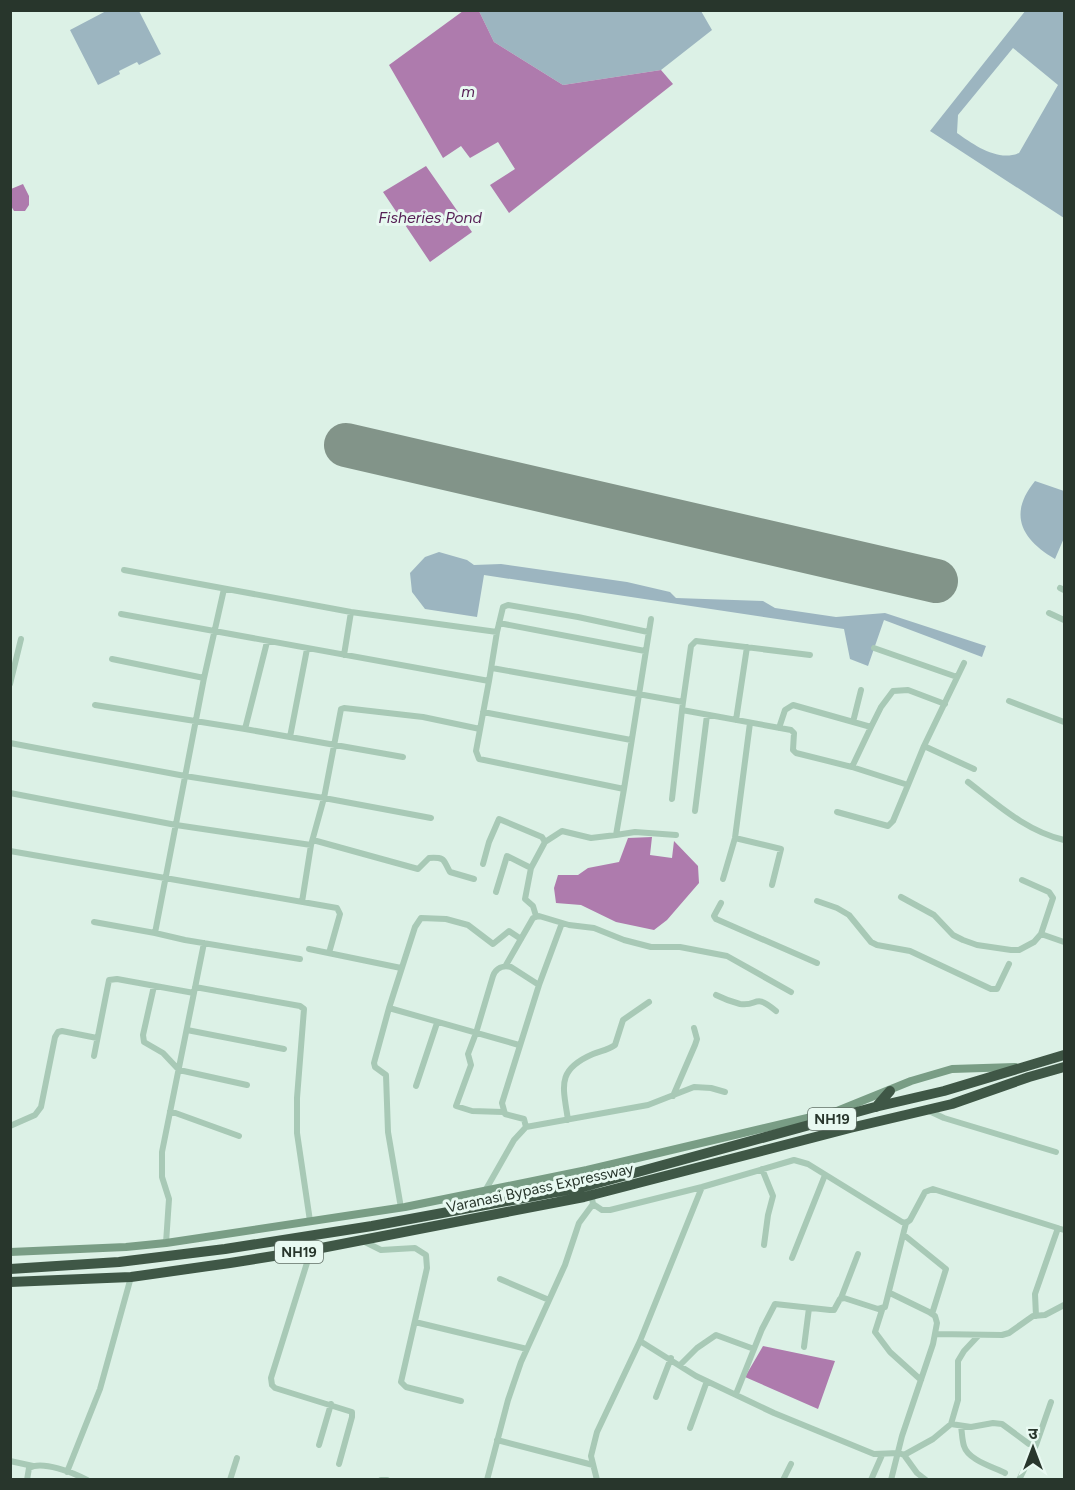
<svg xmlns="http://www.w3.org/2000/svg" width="1075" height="1490" font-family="Figtree,'Noto Sans Devanagari',sans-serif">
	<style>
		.green { fill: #9cb5c0; fill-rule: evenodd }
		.water { fill: #ae7bad }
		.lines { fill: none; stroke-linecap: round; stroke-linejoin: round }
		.runway { stroke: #829489; stroke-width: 44 }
		.street { stroke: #a8c9b6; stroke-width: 6 }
		.secondary { stroke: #799d85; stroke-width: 8 }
		.highway { stroke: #3f5746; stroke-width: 10 }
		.labels { text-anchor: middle; stroke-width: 6; stroke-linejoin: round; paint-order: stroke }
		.shield { fill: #e8f9f1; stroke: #627067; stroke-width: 1.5 }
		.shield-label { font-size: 14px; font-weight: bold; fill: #28362c }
		.street-label { font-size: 15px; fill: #28362c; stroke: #e8f9f1 }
		.water-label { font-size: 16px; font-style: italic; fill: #561f55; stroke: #e8f9f1 }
	</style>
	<rect width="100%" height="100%" fill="#dcf1e6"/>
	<path class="green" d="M108,10L139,11L161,54L139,65L137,62L119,71L120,74L98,85L70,30Z
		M1026,10L1064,11V218L930,131ZM1013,48L1058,85L1019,153C998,162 974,145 957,133L958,115Z
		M479,11H701L712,30L661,70L563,85L494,42Z
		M1035,481L1064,491V538L1055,559C1021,539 1008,514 1035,481Z
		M439,552L467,560L474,565L501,564L627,582L670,592L676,598L763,601L775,608L836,617L885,613L986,646L982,657L884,620L868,666L850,659L844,629L484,575L477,617L425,609L412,592L410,573L425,557Z"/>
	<path class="water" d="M463,11H479L494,42L563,85L661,70L673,84L509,213L490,185L515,169L498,142L470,158L461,146L443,158L389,65Z
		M426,166L472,232L430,262L383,192Z
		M23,184L29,196V205L25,211H14L11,206V189Z
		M652,837L650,855L672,858L674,841L698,866L699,883L667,920L654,930L616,922L581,905L556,903L554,888L558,875H578L588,868L619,862L628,838Z
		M763,1346L835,1361L818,1409L745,1377Z"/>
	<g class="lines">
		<path class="runway" d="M346,445L936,581"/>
		<path class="street" d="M1060,588L1064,590
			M224,589L204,678L155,933L185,940L300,959
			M1049,613L1064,620
			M121,614L489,681L497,632L351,612L124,570
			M499,623L645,651
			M497,632L503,607L508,605L578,617L648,632
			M874,648L957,677
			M344,655L351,612
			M112,659L204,678
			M492,668L683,702L682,710L791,730L794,733L793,750L796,753L852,767L908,785L924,746L964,663
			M489,681L476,751L479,759L624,789L651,619
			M10,684L21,639
			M1009,701L1064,722
			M683,702L691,646L696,641L810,655
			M95,705L245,729L267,642
			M483,712L631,740
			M736,720L747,647
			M853,722L861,690
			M871,727L881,707L893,691L908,690L945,704
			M779,728L785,710L793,705L871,727L852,767
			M245,729L403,757
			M290,737L307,649
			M10,743L185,776L324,798L431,818
			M924,746L974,769
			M968,782C998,805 1026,831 1064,840
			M10,793L176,825L311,845L324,798L341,709L344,708L423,717L480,729
			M672,799L682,710
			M695,811L707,715
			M837,812L888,826L893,821L908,785
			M616,835L635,832L676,835
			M735,838L781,849L772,885
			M313,840L418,869L429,858C446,857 443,860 450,872L474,879
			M545,842L562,831L591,838L616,835L624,789
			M10,851L337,908L340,914L329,953
			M483,864L489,842L499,819L542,837L545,842L531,868L525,899L533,906L536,916
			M723,879L735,838L750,723
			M496,892L507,856L531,868
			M901,897L934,915L953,935L963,940L977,945L1011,950H1019L1034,942L1041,934L1053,898L1049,892L1022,880
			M817,901L837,908L849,915L871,942L877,945L910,951L991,989H997L1009,964
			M302,902L311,845
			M721,903L714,916L716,919L817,963
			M94,922L155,933
			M1041,934L1064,942
			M309,949L401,968
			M506,965L533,918L539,916L569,925L594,928L624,940L651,947H680L727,956L791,992
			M154,986L143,1035L144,1042L163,1053L179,1070L247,1085
			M195,987L300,1006L304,1009L297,1098V1133L310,1221
			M716,995C724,999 732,1002 740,1004C759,1007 753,992 776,1011
			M389,1008L374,1063L375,1067L386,1075L388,1132L401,1208
			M187,1030L284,1049
			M519,1045L389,1008L415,927L421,918L446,919L468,925L493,944L509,931L521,939
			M94,1056L109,980L117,979L194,993
			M416,1086L437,1023
			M673,1096L695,1045L697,1039L694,1028
			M927,1110L944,1118L1056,1152
			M170,1111L239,1136
			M503,1112L472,1111L456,1106L471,1065L468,1054L476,1033L493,976C496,968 503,965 511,967L539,985
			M568,1120C563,1086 556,1070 593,1054C600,1051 608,1050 615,1045L623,1020L649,1002
			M10,1126L35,1115L41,1107L55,1037L58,1032L62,1031L97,1038
			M526,1127L648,1105L694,1087L711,1088L725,1092
			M762,1169L773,1196L768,1215L764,1245
			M587,1170L593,1204L602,1210H610L702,1187L794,1160L808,1164L902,1222L906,1223L910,1220L925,1192L933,1189L1064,1230
			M485,1191L514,1140L526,1127L524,1119L505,1114L502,1103L539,985L562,923
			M904,1235L946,1269L932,1314
			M361,1240L381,1250L415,1248L426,1255L427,1268L401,1382L406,1387L461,1401
			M166,1243L169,1199L162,1177V1152L204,943
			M311,1250L271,1378L272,1385L275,1388L352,1412V1417L339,1464
			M792,1258L825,1175
			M500,1279L549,1300
			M890,1293L929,1312L935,1316L937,1323L933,1344L902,1436L891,1480
			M841,1298L858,1254
			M882,1310L875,1332L890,1352L921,1380
			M1036,1316L1035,1294L1058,1228
			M415,1322L527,1349
			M936,1334L1002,1335L1009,1333L1033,1316L1045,1315L1064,1305
			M640,1341L696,1376L774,1413L874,1454L899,1453L904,1455L917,1473L926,1480
			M804,1347L809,1308
			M680,1365L697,1348L716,1335L754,1349
			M736,1394L762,1329L775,1304L830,1310H834L840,1299L844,1298L878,1309L885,1307L906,1223
			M656,1397L671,1358
			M951,1424L958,1400V1361L964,1351L979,1335
			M961,1426C962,1432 962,1440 964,1446C968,1460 993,1467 1005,1473
			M690,1428L707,1381
			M497,1440L593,1465
			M319,1445L331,1404
			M904,1455L933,1439L951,1424L971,1427L993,1423L1002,1424L1029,1444L1036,1445L1051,1402
			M10,1461L33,1466
			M67,1472L100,1389L131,1277
			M27,1480L29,1468C42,1460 74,1473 87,1480
			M230,1480L237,1458
			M381,1480H387
			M487,1480L508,1400L521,1362L565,1265L579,1223L593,1204
			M597,1480L591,1456L597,1432L640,1341L702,1187
			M783,1480L791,1464
			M871,1480L882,1455
			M1019,1480L1036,1445"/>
		<path class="secondary" d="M10,1252L126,1247L166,1243L405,1207L587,1170L837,1111L911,1081L952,1069L1015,1067"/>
		<path class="highway" d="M876,1107L890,1091
			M10,1269L119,1262L225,1249L372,1226L583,1187L875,1107L944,1091L1064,1055
			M10,1282L131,1277L230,1263L311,1250L584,1197L850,1128L952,1104L1029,1077L1064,1067"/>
	</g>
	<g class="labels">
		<g class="shield">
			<rect x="808" y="1108" width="48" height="22" rx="4.5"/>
			<rect x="275" y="1241" width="48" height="22" rx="4.5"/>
		</g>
		<g class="shield-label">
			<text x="832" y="1124">NH19</text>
			<text x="299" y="1257">NH19</text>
		</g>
		<g class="street-label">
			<text transform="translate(540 1188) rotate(-12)" y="5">Varanasi Bypass Expressway</text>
		</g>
		<g class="water-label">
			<text x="468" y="97">m</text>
			<text x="430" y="223">Fisheries Pond</text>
		</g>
	</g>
	<rect width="1075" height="1490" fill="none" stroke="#28362c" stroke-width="24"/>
	<g transform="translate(1033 1448)" stroke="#e8f9f1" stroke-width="4.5" paint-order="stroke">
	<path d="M0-4.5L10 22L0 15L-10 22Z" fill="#28362c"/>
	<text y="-9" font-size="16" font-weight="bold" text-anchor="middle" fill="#28362c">उ</text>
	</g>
</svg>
